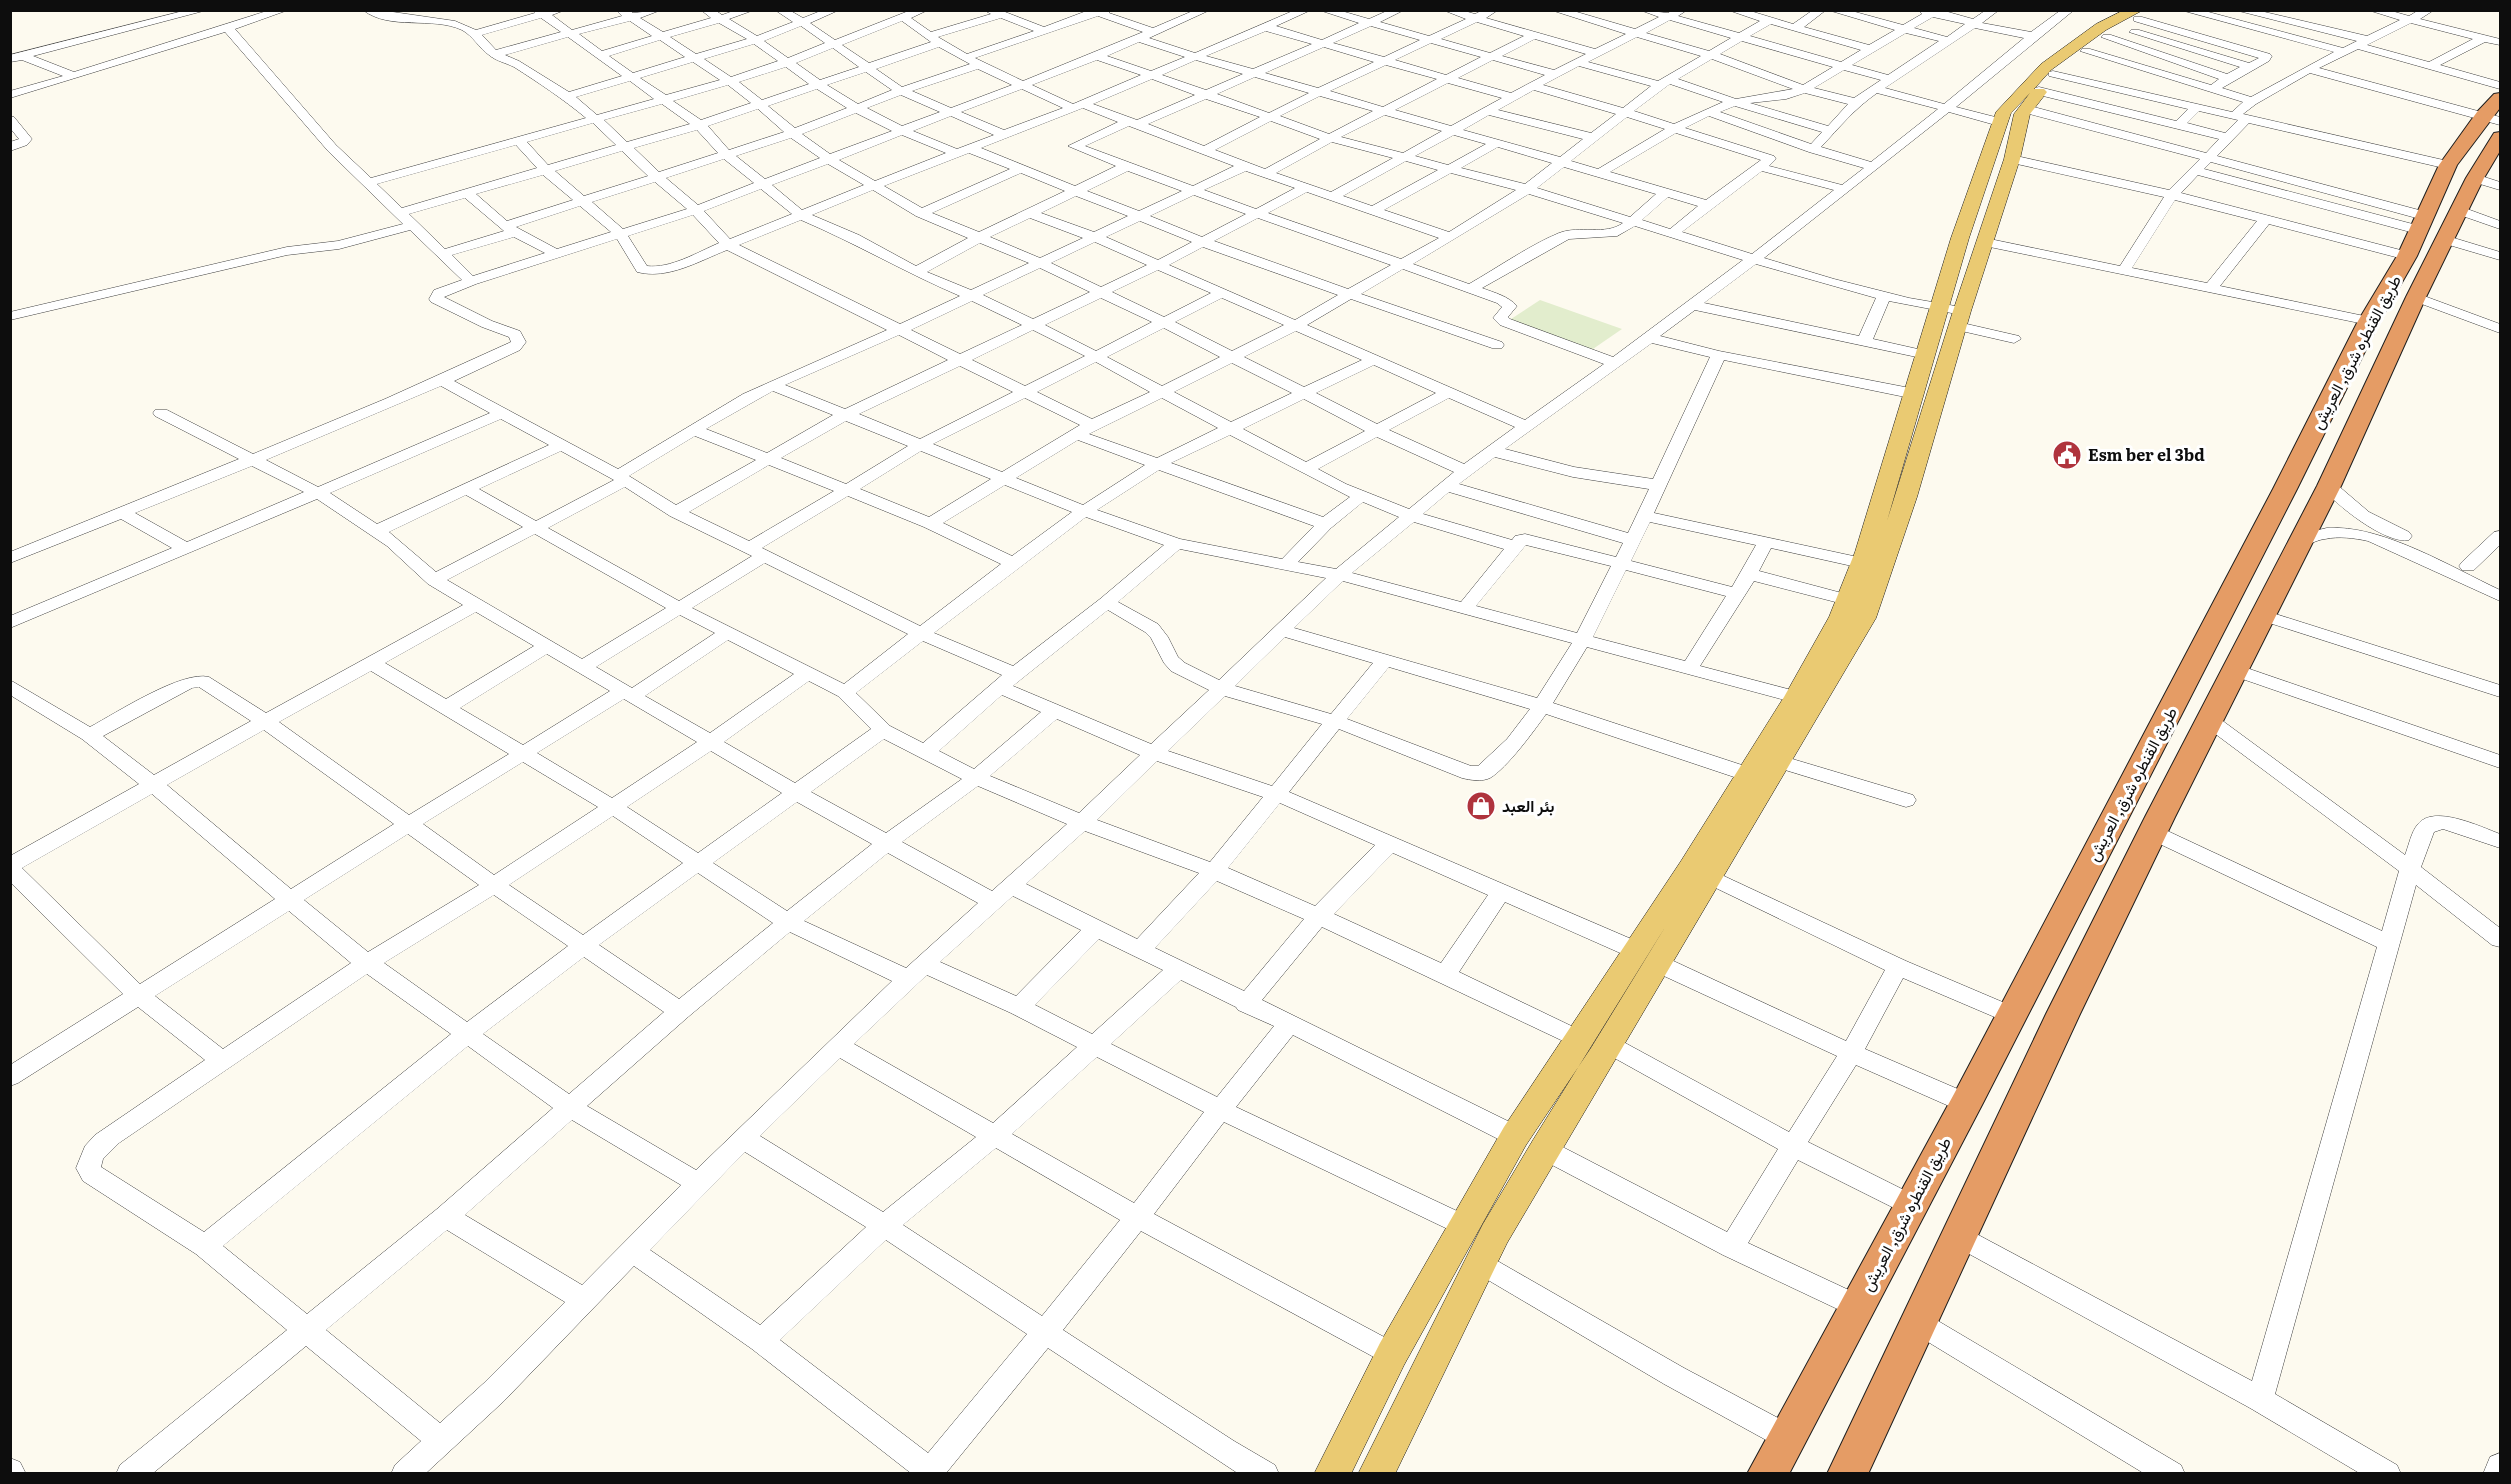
<svg xmlns="http://www.w3.org/2000/svg" width="2511" height="1484" font-family="Literata,Vazirmatn,serif">
	<style>
		.pitch { fill: #e2edcd }
		.lines { fill: none; stroke-linecap: round; stroke-linejoin: round }
		.minor-casing { stroke: #404040; stroke-width: 1 }
		.major-casing { stroke: #1e1e1e; stroke-width: 1 }
		.highway-casing { stroke: #1e1e1e; stroke-width: 2 }
		.minor { fill: #fff; fill-rule: evenodd }
		.major { fill: #eaca72; fill-rule: evenodd }
		.highway { fill: #e59c65; fill-rule: evenodd }
		.labels { text-anchor: middle; stroke-width: 6; stroke-linejoin: round; paint-order: stroke }
		.street-label { font-size: 16px; fill: #0d0d0d; stroke: #fff }
		.poi-label { font-size: 16px; font-weight: bold; fill: #0d0d0d; stroke: #fff; text-anchor: start }
	</style>
	<rect width="100%" height="100%" fill="#fdfaef"/>
	<path class="pitch" d="M1540,300L1622,329L1590,351L1508,321Z"/>
	<g class="lines">
		<g class="minor-casing">
			<path id="minor" d="M187,10H207L33,56L74,72L270,10H288L235,29L336,145L371,178L586,118C563,99 539,83 514,67C506,63 496,61 489,55C479,48 473,36 462,30C432,16 390,31 363,10H379L455,21L476,30L535,13L532,10H565L552,15L572,30L622,16L616,10H629L633,13L661,10L640,18L663,32L711,18L701,10H715L722,15L736,10H754L729,19L757,36L793,22L775,10H789L803,18L823,10H839L810,23L835,40L911,10H928L911,18L931,32L991,14L984,10H1000L1044,27L1089,10H1111L1109,13L1153,28L1195,10H1210L1149,38L1195,53L1295,10H1311L1276,26L1322,40L1359,23L1319,10H1338L1369,19L1389,10H1404L1380,22L1429,36L1466,19L1443,10H1461L1475,14L1483,10H1498L1486,18L1595,49L1626,34L1551,10H1570L1635,29L1659,17L1640,10L1668,13L1673,10H1687L1678,16L1739,33L1760,21L1728,10H1747L1793,24L1813,10H1826L1804,27L1869,45L1895,30L1828,10H1848L1903,25L1922,14L1918,10H1941L1973,19L1986,10H1999L1982,23L2031,32L2061,10H2074L1956,107L2003,119V125L1999,126L1949,112L1764,258L1834,279L1909,298L1967,308L1969,311L1962,315L1889,301L1873,339L1931,352L1933,355L1931,358L1926,359L1695,310L1660,336L1719,351L1915,389L1923,394L1915,399L1724,360L1654,513L1867,559L1870,563L1867,567L1861,568L1771,548L1759,571L1853,596L1856,600L1853,604L1847,605L1754,581L1700,666L1803,693L1805,697L1803,701L1796,703L1587,647L1553,703L1754,769L1757,774L1754,779L1747,781L1740,779L1546,714C1534,731 1507,768 1490,778C1482,782 1470,780 1462,778L1339,729L1289,792L1643,944L1646,950L1643,956L1635,958L1627,956L1505,902L1459,972L1588,1034L1592,1040L1588,1046L1580,1049L1322,927L1262,1000L1524,1129L1527,1136L1524,1143L1515,1146L1506,1143L1293,1035L1236,1107L1474,1219L1478,1226L1474,1233L1465,1236L1456,1233L1224,1122L1154,1214L1401,1346L1405,1354L1401,1362L1392,1366L1383,1362L1141,1231L1063,1330L1234,1441L1275,1465L1279,1474H1239L1048,1348L947,1472L948,1474H912L752,1349L634,1266L504,1401L425,1474H391L395,1465L421,1441L306,1346L152,1474H116L120,1465L287,1330L196,1254L83,1181L76,1168L85,1146L95,1135L205,1060L138,1007L18,1083L10,1086V1065L123,994L10,882V856L139,784L82,739L10,695V680L90,727C116,713 182,670 209,677L266,713L463,605L428,584L387,546L317,499L10,628V616L172,548L121,519L10,563V552L239,459L155,416L153,413L155,410H167L253,454L385,399L511,342L509,337L482,327L431,302L429,299L434,290L462,280L410,230L339,249L287,255L10,320V312L287,247L338,241L403,224L328,151L225,32L10,98V91L63,76L22,60L10,62V55ZM1098,16L1143,32L1023,81L975,58ZM1933,17L1965,24L1947,37L1914,28ZM541,18L561,32L496,50L482,35ZM1001,18L1034,31L967,54L938,37ZM1670,20L1731,38L1709,51L1646,33ZM630,21L652,36L602,51L579,34ZM902,21L931,42L869,63L842,45ZM1477,22L1524,36L1490,53L1441,39ZM719,23L747,39L696,54L670,37ZM1771,24L1861,50L1841,62L1750,36ZM801,26L825,43L788,58L764,41ZM1371,26L1420,40L1384,57L1333,43ZM1975,28L2024,38L1944,104L1885,88ZM1266,31L1312,44L1253,69L1206,56ZM1906,33L1939,41L1888,75L1852,65ZM568,37L622,76L569,92L519,61L505,55ZM1637,37L1701,56L1658,81L1588,62ZM1535,39L1586,54L1554,70L1502,56ZM660,40L685,57L633,73L609,56ZM1742,41L1833,67L1803,85L1720,54ZM1139,42L1185,57L1151,71L1107,56ZM1431,43L1481,57L1446,75L1395,60ZM754,44L778,61L731,77L704,59ZM939,47L970,64L902,87L876,69ZM1324,47L1374,62L1318,88L1265,73ZM833,48L859,67L820,80L796,63ZM1712,59L1793,89L1736,99L1678,79ZM1097,60L1141,75L1073,104L1032,85ZM1196,60L1243,74L1206,90L1162,75ZM1493,60L1545,75L1511,93L1458,78ZM693,62L720,80L666,95L640,78ZM1386,65L1437,79L1383,107L1330,91ZM1579,66L1651,86L1623,108L1543,85ZM786,67L809,84L762,100L739,82ZM978,69L1012,85L951,108L912,91ZM1844,70L1881,80L1854,98L1814,88ZM866,72L892,90L858,104L827,85ZM1255,77L1309,93L1269,113L1217,94ZM1152,79L1195,95L1137,120L1093,104ZM630,81L654,99L597,115L576,97ZM1448,83L1502,98L1451,126L1395,110ZM1670,84L1723,102L1674,124L1634,111ZM728,85L751,103L701,120L673,101ZM817,89L847,108L795,128L768,106ZM1022,89L1063,108L1004,130L961,112ZM1534,90L1616,114L1591,133L1498,110ZM1805,93L1848,104L1828,126L1750,103L1786,99ZM1877,93L1938,109L1871,162L1821,147C1839,128 1854,109 1877,93ZM901,95L940,112L902,126L867,108ZM1320,96L1373,111L1329,134L1280,116ZM1206,99L1260,117L1204,146L1148,124ZM662,104L690,124L627,142L604,120ZM1735,106L1822,132L1811,144L1720,112ZM1083,108L1118,122L1068,146L1116,166L1075,186L981,148ZM758,109L784,132L729,150L708,126ZM856,113L892,131L830,154L802,134ZM1385,115L1442,131L1403,153L1341,137ZM1489,115L1583,139L1560,157L1463,130ZM951,116L994,135L957,149L913,131ZM1709,116L1809,152L1864,168L1842,185L1769,166L1776,159L1774,156L1685,128ZM1627,117L1665,129L1598,169L1571,161ZM1271,121L1320,139L1265,169L1215,150ZM593,123L616,145L548,165L527,142ZM1129,126L1234,166L1193,186L1085,146ZM697,130L718,153L659,172L634,148ZM1676,133L1761,160L1706,200L1610,172ZM902,135L946,153L875,181L839,160ZM1454,135L1486,144L1448,165L1415,156ZM791,138L820,158L765,179L736,156ZM1332,142L1393,158L1331,192L1276,173ZM516,145L537,168L402,208L377,184ZM1498,147L1552,163L1525,184L1461,168ZM622,151L648,176L584,196L555,171ZM969,153L1010,169L922,208L884,186ZM724,159L754,183L698,205L666,178ZM1406,161L1438,170L1372,206L1343,196ZM828,164L864,185L802,210L772,185ZM1564,167L1656,194L1630,217L1537,188ZM1128,171L1182,191L1139,211L1087,191ZM1246,171L1295,188L1256,209L1204,190ZM1762,171L1834,190L1752,254L1682,232ZM1021,173L1065,191L979,232L932,213ZM1451,173L1516,190L1449,232L1384,210ZM543,175L573,200L507,221L476,194ZM655,182L687,209L623,229L592,202ZM761,189L792,214L730,239L704,211ZM873,190L916,216L968,238L916,266L859,235L812,215ZM1307,192L1439,238L1401,259L1268,213ZM1529,194L1623,223C1605,236 1580,225 1559,233C1530,245 1497,268 1469,284L1413,264ZM1194,195L1246,214L1202,237L1150,216ZM1076,196L1128,216L1094,232L1041,213ZM1668,197L1698,206L1670,229L1642,220ZM465,198L504,231L445,249L409,214ZM580,206L611,232L557,249L516,227ZM693,215L719,243C698,252 670,269 647,266L628,236ZM1030,218L1083,238L1040,258L990,237ZM1258,218L1391,265L1348,289L1214,241ZM801,220C855,243 906,273 960,296L900,324L739,245ZM1140,221L1192,242L1158,260L1106,237ZM1635,226L1743,260L1613,357L1510,319L1508,317L1517,306C1508,296 1495,293 1482,288L1569,239L1617,236ZM514,237L545,253L473,276L452,255ZM617,239L637,272C668,280 699,261 727,250L887,330L743,394L618,469L454,381L520,350L526,342L520,331L492,321L444,297L476,284ZM1095,242L1147,265L1101,287L1051,263ZM980,243L1029,263L971,290L927,272ZM1203,247L1338,295L1295,320L1169,265ZM1756,264L1876,298L1859,336L1704,303ZM1040,268L1090,292L1033,319L983,295ZM1403,269L1497,303L1502,307L1493,318L1500,325L1604,364L1525,420L1307,325L1351,299L1492,348H1502L1504,345L1502,342L1361,294ZM1158,270L1211,293L1164,317L1112,292ZM1101,298L1152,322L1096,351L1045,325ZM1222,298L1284,325L1232,351L1175,322ZM972,301L1022,325L960,354L911,330ZM1164,328L1220,357L1162,386L1107,357ZM1033,330L1085,356L1025,386L972,360ZM1296,331L1362,360L1304,387L1244,357ZM899,335L948,360L845,409L785,385ZM1652,343L1710,357L1653,479L1574,467L1505,449ZM1096,362L1150,392L1092,419L1037,392ZM1232,363L1292,393L1231,422L1174,392ZM1374,365L1436,393L1377,424L1316,393ZM960,366L1013,392L920,439L859,414ZM441,386L490,413L318,487L266,460ZM773,391L833,415L767,453L706,429ZM1025,398L1080,425L1002,472L933,444ZM1162,398L1218,428L1157,458L1089,434ZM1449,398L1515,427L1464,464L1389,430ZM1304,399L1365,431L1306,462L1243,429ZM501,419L549,445L377,524L330,493ZM846,421L908,446L846,484L781,458ZM1230,435L1350,497L1323,517L1171,463ZM695,436L756,460L676,505L629,476ZM1377,437L1454,472L1409,509L1346,484L1318,469ZM1078,440L1145,465L1083,505L1016,478ZM561,451L614,480L536,521L479,489ZM921,451L991,479L929,517L860,489ZM1495,457L1573,477L1649,489L1628,533L1459,484ZM769,465L834,491L749,541L689,512ZM252,466L304,492L187,542L135,513ZM1159,470L1314,526L1282,559L1180,539L1097,510ZM1005,485L1072,512L1012,556L943,523ZM625,487L670,516L752,556L679,601L548,528ZM1449,492L1623,543L1616,557L1525,534L1515,536L1512,540L1423,514ZM466,495L523,527L436,572L389,532ZM848,496L924,527L1001,564L920,626L762,548ZM1363,502L1399,517L1336,569L1298,562L1331,528ZM1086,517L1164,545L1100,599L1013,666L934,633ZM1414,522L1504,549L1461,602L1352,573ZM1650,522L1756,545L1732,587L1631,561ZM535,534L666,608L582,659L447,580ZM1526,545L1611,566L1577,633L1476,606ZM1180,549L1326,578L1219,680L1185,663L1178,657L1168,637L1158,624L1118,602ZM765,563L908,634L844,684L692,608ZM1626,570L1726,596L1685,661L1593,637ZM1343,581L1572,643L1537,698L1294,628ZM1108,610L1145,632L1151,638L1164,663L1171,671L1209,690L1151,744L1013,686ZM476,612L534,646L446,699L385,663ZM680,615L715,633L632,688L596,667ZM1285,637L1373,663L1331,714L1235,686ZM728,640L794,674L710,733L645,696ZM923,641L1002,675L923,743L890,726L856,693ZM547,654L610,691L523,745L460,708ZM1389,667L1530,709L1507,739L1478,766H1471L1347,719ZM371,671L509,754L409,815L279,722ZM809,681L838,696L871,729L795,783L724,742ZM199,687L251,721L154,775L103,736L192,688ZM1002,695L1041,712L974,769L939,751ZM1225,696L1322,724L1272,786L1168,751ZM624,699L697,742L612,798L537,753ZM1057,719L1140,755L1079,813L990,776ZM264,730L394,824L291,889L167,785ZM884,739L962,779L886,833L811,792ZM711,751L782,793L698,853L627,807ZM1157,761L1263,797L1210,862L1097,820ZM523,762L598,807L494,875L423,824ZM978,786L1067,824L992,891L902,842ZM152,794L275,899L140,984L22,868ZM797,802L872,844L787,911L713,863ZM1280,803L1375,845L1315,906L1228,868ZM613,816L683,863L583,935L509,885ZM1085,831L1199,873L1137,939L1026,884ZM408,834L479,885L368,952L304,900ZM888,853L978,903L906,968L804,921ZM1393,853L1488,895L1441,963L1334,914ZM698,873L773,923L679,999L599,945ZM1217,881L1304,919L1244,991L1155,948ZM494,895L568,946L467,1022L384,963ZM1013,896L1081,930L1016,996L940,962ZM289,911L351,963L223,1049L155,996ZM790,932L892,981L696,1170L587,1106L688,1017ZM1099,939L1163,970L1092,1034L1035,1005ZM584,957L664,1012L569,1094L483,1034ZM367,974L451,1034L204,1232L101,1167L103,1159L119,1143ZM927,975L1011,1013L1077,1047L993,1123L854,1044ZM1181,980L1236,1007L1238,1010L1274,1026L1217,1097L1111,1044ZM468,1046L553,1108L437,1209L307,1314L223,1246ZM1097,1057L1204,1112L1134,1203L1012,1134ZM840,1058L976,1137L883,1212L760,1136ZM572,1120L681,1185L582,1285L465,1215ZM996,1148L1120,1220L1042,1316L903,1225ZM745,1152L866,1227L760,1325L650,1250ZM447,1230L565,1302L484,1383L440,1423L326,1330ZM886,1240L1027,1334L928,1453L780,1340Z
				M2181,10H2201L2343,48L2357,41L2235,10H2256L2367,36L2400,20L2368,10H2388L2409,16L2419,10H2434L2420,19L2500,39V45L2485,42L2440,65L2500,82V89L2358,49L2319,68L2500,117V125L2310,73L2256,104L2243,114L2452,162L2454,165L2452,168L2448,169L2249,123L2217,156L2430,213L2432,216L2430,219H2420L2211,162L2204,169L2424,227L2426,230L2424,233H2414L2198,175L2181,193L2412,253L2414,256L2412,259L2407,260L2269,224L2220,286L2369,317L2374,318L2376,321L2374,324L2369,325L1985,246L1978,242L1985,238L2120,266L2164,197L2008,162L2006,159L2008,156L2012,155L2169,190L2200,159L2022,112V106H2030L2206,153L2219,139L2035,94V88L2039,87L2176,121L2188,109L2049,76V72L2053,71L2232,112L2243,102L2080,51L2082,49H2090L2211,85L2219,79L2101,37L2103,35H2111L2227,74L2240,67L2129,32L2131,30H2139L2249,63L2259,58L2134,21V17H2142L2270,54L2272,56L2269,61L2222,88L2251,97L2334,52ZM2411,23L2473,39L2429,62L2367,45ZM2199,111L2238,120L2225,133L2187,123ZM2175,200L2257,221L2207,283L2132,268Z
				M10,116L14,117L32,139L27,145L10,151V142L19,139L10,128Z
				M2475,174L2500,182V190L2470,181L2469,178L2470,175Z
				M2459,206L2500,221V229L2454,213L2452,210L2454,207Z
				M2444,235L2500,252V260L2439,242L2437,239L2439,236Z
				M2416,293L2500,324V333L2411,300L2409,297L2411,294Z
				M1958,322L2019,336L2021,339L2014,343L1953,329L1951,326Z
				M2329,481L2335,483L2369,512L2409,532L2412,536L2409,540C2386,545 2334,504 2321,486Z
				M2327,528C2381,524 2451,567 2500,590V601L2368,541C2354,538 2339,536 2325,539C2314,540 2305,549 2293,546L2290,542L2302,534Z
				M2500,531V545L2474,570H2462L2459,566L2462,562L2494,532Z
				M2263,610L2500,685V697L2257,619L2254,615L2257,611Z
				M2235,664L2500,755V768L2228,674L2226,670L2228,666Z
				M2209,714L2216,716L2405,855C2409,845 2411,832 2418,824C2434,804 2481,827 2500,834V848L2443,829L2434,832L2421,867L2500,928V947L2492,945L2416,885L2275,1394L2397,1465L2401,1474H2361L2250,1408L1951,1244L1947,1237L1951,1230L1960,1226L1969,1230L2252,1381L2377,947L2145,837L2142,832L2145,827L2152,825L2159,827L2382,931L2399,871L2202,724L2199,720L2202,716Z
				M1779,755L1913,795L1916,800L1913,805L1906,807L1772,766L1769,761L1772,756Z
				M1696,863L1906,961L2019,1009L2022,1015L2019,1021L2011,1024L1903,978L1865,1049L1974,1096L1978,1103L1974,1110L1966,1112L1958,1110L1856,1065L1808,1142L1920,1198L1923,1205L1920,1212L1911,1215L1902,1212L1798,1160L1748,1243L1866,1298L1870,1306L1866,1314L1857,1317L1848,1314L1723,1255L1535,1156L1532,1149L1535,1142L1544,1139L1553,1142L1727,1232L1778,1149L1600,1050L1596,1044L1600,1038L1608,1035L1616,1038L1789,1132L1837,1056L1651,970L1648,964L1651,958L1659,956L1667,958L1846,1041L1885,970L1689,875L1685,870L1689,865Z
				M1480,1251L1684,1368L1797,1428L1801,1437L1797,1446L1787,1450L1777,1446L1664,1384L1471,1270L1467,1262L1471,1254Z
				M1919,1312L1928,1315L2181,1465L2185,1474H2145L1910,1331L1906,1323L1910,1315Z
				M2500,1453V1474H2483L2490,1457Z
				M10,1458L20,1462L26,1474H10Z"/>
		</g>
		<g class="major-casing">
			<path id="major" d="M2124,10H2143L2106,30L2051,70L2034,89H2044L2047,92L2030,114L2020,159L1971,311L1917,497L1876,618L1507,1243L1395,1474H1358L1483,1224L1533,1140L1667,924L1591,1048L1526,1145L1404,1365L1351,1474H1314L1380,1343L1504,1127L1681,861L1784,697L1829,617L1855,552L1951,238L1996,112L2041,64L2096,24ZM2030,93L2014,114L2004,159L1953,311L1887,521L1969,238L2011,113Z"/>
		</g>
		<g class="highway-casing">
			<path id="highway" d="M2500,93V108L2457,165L2417,256L2380,321L2297,489L1983,1103L1789,1474H1747L1954,1094L2273,489L2358,321L2397,256L2439,165L2477,112L2494,94Z
				M2500,132V151L2484,178L2426,297L2341,486L2175,817L2080,1014L1868,1474H1827L2046,1014L2145,817L2317,486L2406,297L2466,178L2494,133Z"/>
		</g>
		<use href="#minor" class="minor"/>
		<use href="#major" class="major"/>
		<use href="#highway" class="highway"/>
	</g>
	<defs>
		<g id="civic-disc" transform="scale(1.5)"><circle r="9.5" fill="#af333d" stroke="#fff"/><path d="M-.6-6.5H3V-4.5H.6V-3L4-1V1h2V6H-6V1h2V-1L-.6-3ZM-1.2 2.5V6h2.4V2.5Z" fill="#fff"/></g>
		<g id="shop-disc" transform="scale(1.5)"><circle r="9.5" fill="#af333d" stroke="#fff"/><path d="M-5-2.5h2.3a2.7 3.5 0 0 1 5.4 0H5L5.5 6h-11ZM-1.5-2.5h3a1.5 2.3 0 0 0-3 0Z" fill="#fff"/></g>
	</defs>
	<g fill-rule="evenodd">
		<use href="#civic-disc" x="2067" y="455"/>
		<use href="#shop-disc" x="1481" y="806"/>
	</g>
	<g class="labels">
		<g class="street-label">
			<text transform="translate(2356 352) rotate(-62)" y="6">طريق القنطره شرق, العريش</text>
			<text transform="translate(2132 784) rotate(-62)" y="6">طريق القنطره شرق, العريش</text>
			<text transform="translate(1906 1214) rotate(-62)" y="6">طريق القنطره شرق, العريش</text>
		</g>
		<g class="poi-label">
			<text x="2088" y="461">Esm ber el 3bd</text>
			<text x="1502" y="812">بئر العبد</text>
		</g>
	</g>
	<rect width="2511" height="1484" fill="none" stroke="#0d0d0d" stroke-width="24"/>
</svg>
